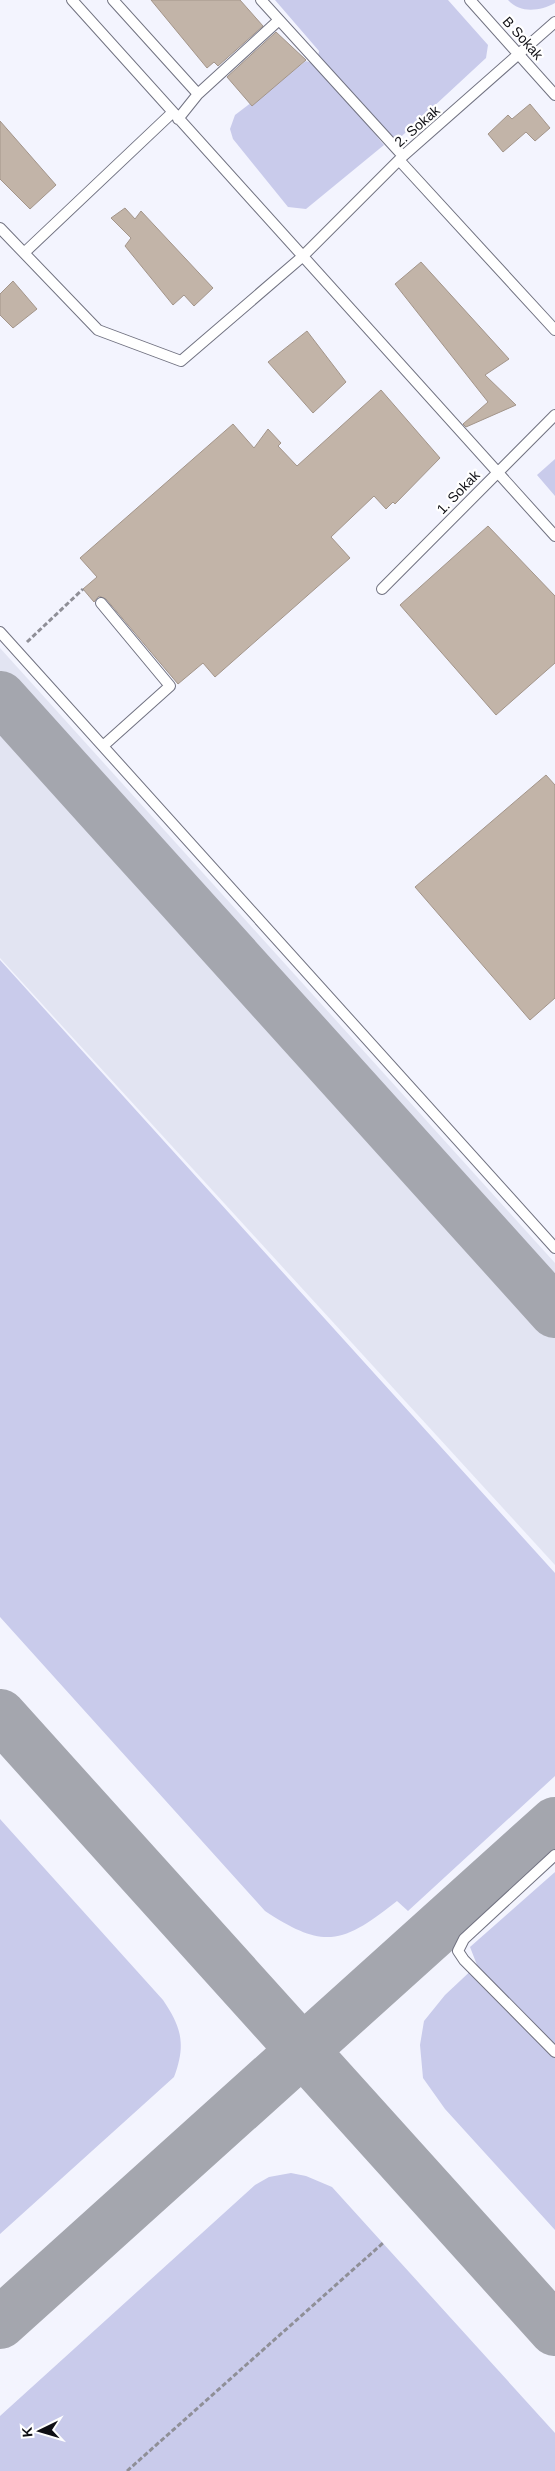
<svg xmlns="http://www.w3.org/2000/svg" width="555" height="2471" font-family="Arial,sans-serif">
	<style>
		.built { fill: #e2e4f2 }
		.green { fill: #c9cbeb }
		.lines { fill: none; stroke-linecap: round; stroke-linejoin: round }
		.taxiway { stroke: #a4a6ae; stroke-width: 52 }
		.building { fill: #c2b4a8; stroke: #a3958a }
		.lane-casing { stroke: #717281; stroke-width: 12 }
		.path { stroke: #8f8f97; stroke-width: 3; stroke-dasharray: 5 2.5; stroke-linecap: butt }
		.lane { stroke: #fff; stroke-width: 10 }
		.labels { text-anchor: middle; stroke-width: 4.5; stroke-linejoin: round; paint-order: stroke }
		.street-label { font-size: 14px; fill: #0f0f14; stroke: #fff }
	</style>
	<rect width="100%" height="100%" fill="#f3f4fe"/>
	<path class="built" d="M0,648L555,1263V1565L0,958Z"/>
	<path class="green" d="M275,0H448L488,45L486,58L391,146L317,63L319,51Z
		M508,0H555V3C540,11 521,14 508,0Z
		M306,61L317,65L384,145L306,209L288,207L233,139L230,129L235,115Z
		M555,459V496L537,475Z
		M0,960L555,1573V1776L408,1911L397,1901C343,1944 324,1950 265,1911L0,1617Z
		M0,1819L163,2000C182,2028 186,2045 174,2077L0,2234Z
		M555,1872V2230L445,2109L423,2078L420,2045L424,2021L445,1995L477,1965L470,1947Z
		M291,2173L306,2176L332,2187L555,2433V2471H0V2416L255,2185L269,2177Z"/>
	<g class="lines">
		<path class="taxiway" d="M0,697L555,1312
			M0,1715L555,2330
			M0,2323L555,1823"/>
	</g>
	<path class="building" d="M151,0H240L263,26L218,66L214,62L207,68Z
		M276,32L306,60L252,106L227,77Z
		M530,104L550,128L535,141L526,132L503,152L488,134L508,115L512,119Z
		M0,121L56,185L30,209L0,179Z
		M125,208L135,219L141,211L213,288L194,306L184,295L173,305L125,246L131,238L111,218Z
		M421,262L509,359L485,375L516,405L466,427L463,424L488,402L395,284Z
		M13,281L37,309L13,328L0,315V294Z
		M307,331L346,382L313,413L268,362Z
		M381,390L440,458L395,504L393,502L386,509L374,496L331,537L350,558L215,677L203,663L178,684L106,599L99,596L94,602L83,589L97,577L80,558L233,424L254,448L268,429L281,443L278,446L297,466Z
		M488,526L555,596V663L496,715L400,605Z
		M546,775L555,785V998L530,1020L415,887Z"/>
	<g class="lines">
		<g class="lane-casing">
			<path id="lane" d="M72,0L555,536
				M113,0L198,94
				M261,0L403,156
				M470,0L555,95
				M178,119L198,94L279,20
				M399,160L555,330
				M0,228L98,330L181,361L302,257L403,156L555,22
				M24,253L173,112
				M382,589L555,415
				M101,603L170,686L103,746
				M0,632L555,1248
				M555,1855L464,1939L458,1951L464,1960L555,2052"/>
		</g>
		<path class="path" d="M27,642L83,589
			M127,2471L383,2243"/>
		<use href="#lane" class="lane"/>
	</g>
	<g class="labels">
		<g class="street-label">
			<text transform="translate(523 38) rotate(48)" y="5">B Sokak</text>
			<text transform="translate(417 126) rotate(-41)" y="5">2. Sokak</text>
			<text transform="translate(458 492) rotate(-46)" y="5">1. Sokak</text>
		</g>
	</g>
	<g transform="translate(40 2431) rotate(265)" stroke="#ffffff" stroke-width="4" paint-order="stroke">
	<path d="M0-4L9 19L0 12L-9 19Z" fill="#0f0f14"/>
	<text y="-8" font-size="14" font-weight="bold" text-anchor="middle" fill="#0f0f14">K</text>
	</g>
</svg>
